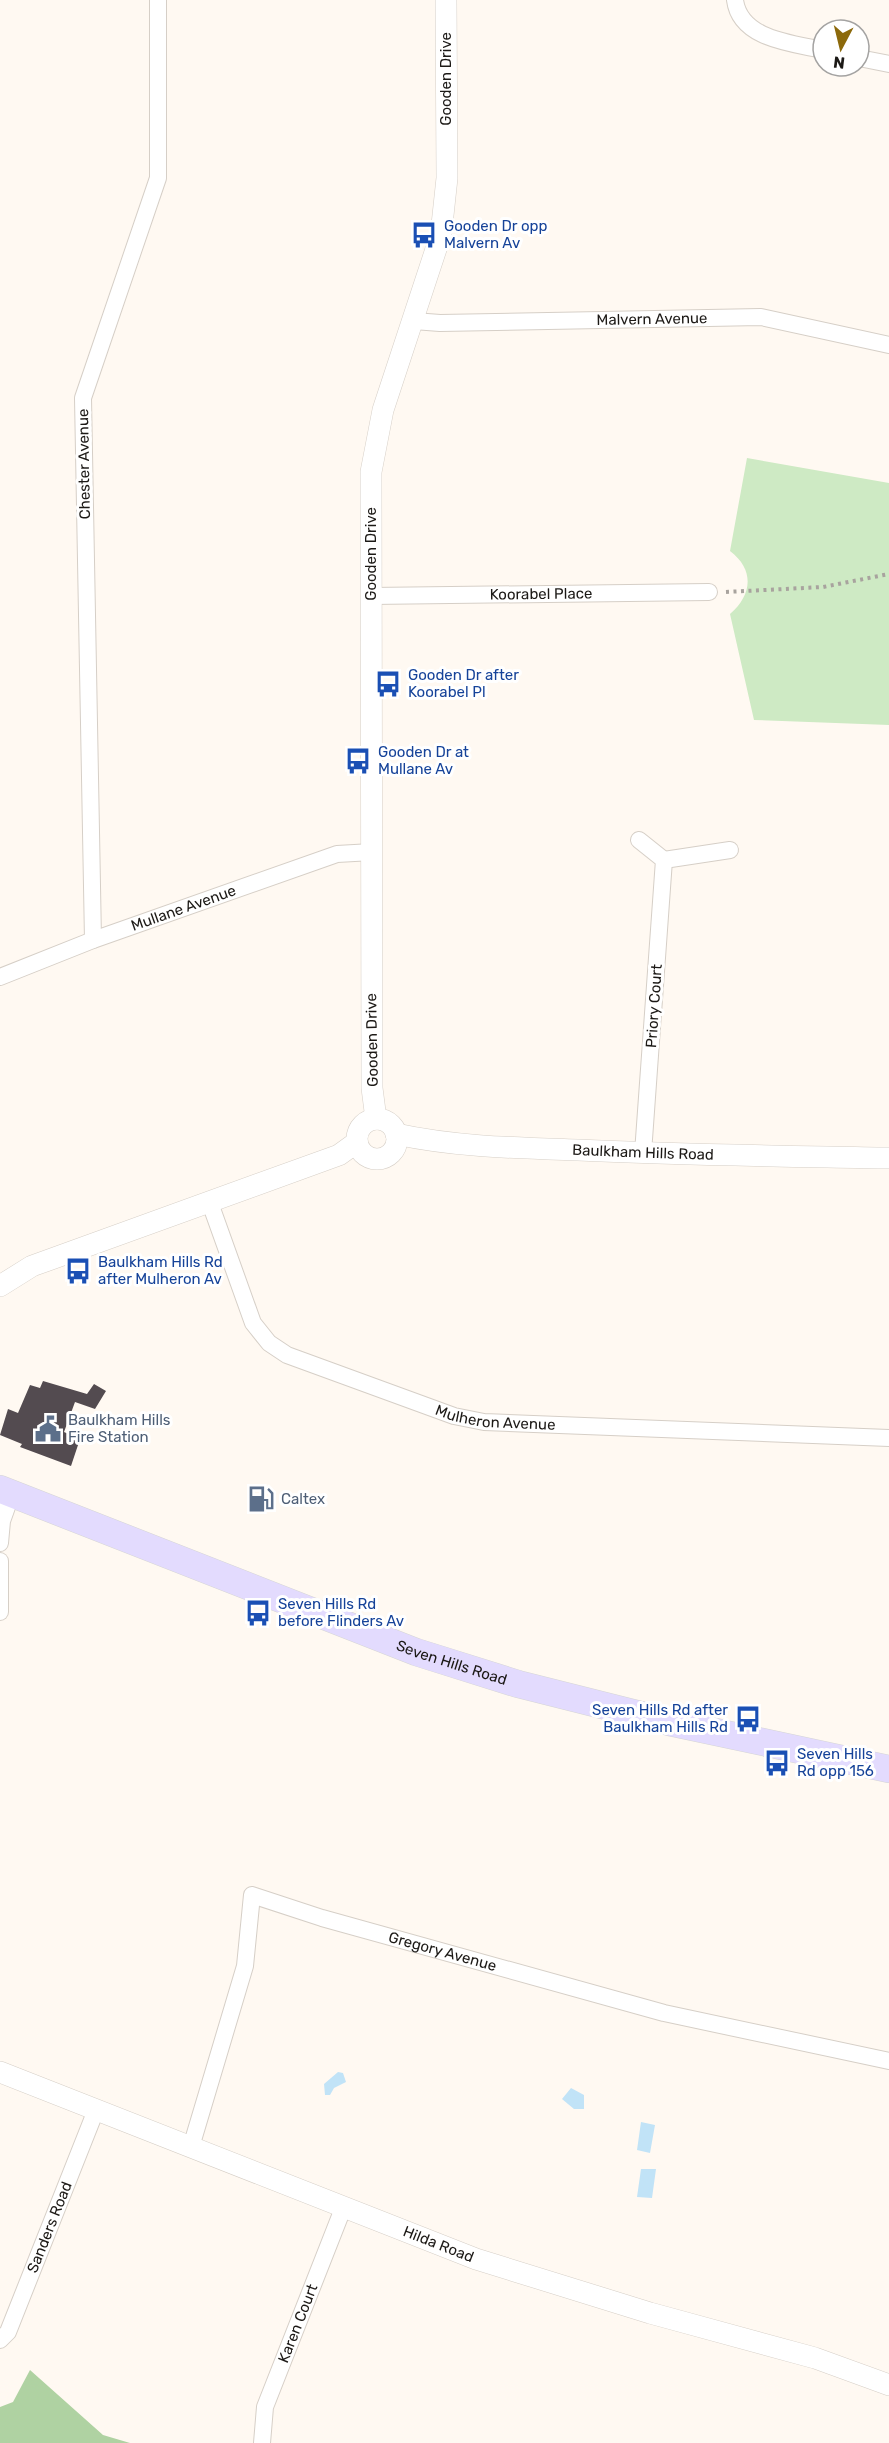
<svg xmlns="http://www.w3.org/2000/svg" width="889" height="2443" font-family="Rubik,sans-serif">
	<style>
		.green { fill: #ceeac4 }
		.forest { fill: #afd2a2 }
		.water { fill: #c1e3f7 }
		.building { fill: #534b50 }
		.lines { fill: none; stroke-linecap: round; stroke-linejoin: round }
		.minor-casing { stroke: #d6cfc7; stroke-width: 18 }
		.tertiary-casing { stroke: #d6cfc7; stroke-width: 22 }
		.primary-casing { stroke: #d6d6d5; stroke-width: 28 }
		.path { stroke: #a8a39e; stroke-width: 4; stroke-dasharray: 3 4.5; stroke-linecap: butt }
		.minor { stroke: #fff; stroke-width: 16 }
		.tertiary { stroke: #fff; stroke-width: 21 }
		.primary { stroke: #e3dbfe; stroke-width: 27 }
		.labels { text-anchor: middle; stroke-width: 6; stroke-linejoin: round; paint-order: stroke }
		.street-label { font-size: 15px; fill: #1c1916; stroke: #fff }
		.transit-label { font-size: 15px; fill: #164399; stroke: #fff; text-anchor: start }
		.service-label { font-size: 15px; fill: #4e5e75; stroke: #fff; text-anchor: start }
	</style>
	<rect width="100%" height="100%" fill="#fff9f2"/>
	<path class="green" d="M747,458L889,483V725L754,720L730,614C752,595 755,570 730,551Z"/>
	<path class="forest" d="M30,2370L103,2435L130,2443H0V2407L13,2402Z"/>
	<path class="water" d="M338,2072L343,2073L346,2082L334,2088L330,2095H325L324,2084Z
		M571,2088L584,2095V2109H574L562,2099Z
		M641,2122L655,2125L650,2153L637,2150Z
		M641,2169H656L652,2198L637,2197Z"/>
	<path class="building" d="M43,1381L87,1394L94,1384L106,1391L95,1409L75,1402L64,1432L80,1439L71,1466L20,1447L22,1444L0,1435L8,1409L18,1413L30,1385L40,1388Z"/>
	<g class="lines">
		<g class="minor-casing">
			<g id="minor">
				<path d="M735,0C740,39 791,43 823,50"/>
				<path d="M859,58L889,64"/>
				<path id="s1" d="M414,321L440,323L761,317L889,345"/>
				<path id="s2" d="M371,596L709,592"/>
				<path d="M639,840L664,860L643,1153"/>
				<path d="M664,860L730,850"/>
				<path d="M93,940L83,398L158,178V0"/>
				<path id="s3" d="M0,977L93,940L337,854L372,852"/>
				<path id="s4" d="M210,1203L253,1323L269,1343L287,1355L454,1416L484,1422L889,1438"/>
				<path d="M0,1543L2,1521L12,1493"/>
				<path d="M0,1561V1612"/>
				<path id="s5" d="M191,2147L245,1966L252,1895L322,1918L664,2013L889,2061"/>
				<path id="s6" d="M0,2340L8,2332L96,2110"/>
				<path id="s7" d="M262,2443L265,2407L344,2206"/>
			</g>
		</g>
		<g class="tertiary-casing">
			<g id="tertiary">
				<path d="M376,1119L372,1088L371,472L383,410L441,234L447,178L446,0"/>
				<circle cx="377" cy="1139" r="20"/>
				<path id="s8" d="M396,1134C456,1147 517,1148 578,1150C682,1155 785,1156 889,1158"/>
				<path d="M0,1286L32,1266L339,1155L357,1142"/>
				<path id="s9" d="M0,2072L476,2259L650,2313L815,2358L889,2385"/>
			</g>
		</g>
		<g class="primary-casing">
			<g id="primary">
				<path id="s10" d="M0,1489L416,1652L518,1684L669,1722L889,1769"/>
			</g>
		</g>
		<path class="path" d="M726,592L823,587L889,574"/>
		<use href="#minor" class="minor"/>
		<use href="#tertiary" class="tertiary"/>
		<use href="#primary" class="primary"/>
	</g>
	<defs>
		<g id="bus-bare" transform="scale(2.07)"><path d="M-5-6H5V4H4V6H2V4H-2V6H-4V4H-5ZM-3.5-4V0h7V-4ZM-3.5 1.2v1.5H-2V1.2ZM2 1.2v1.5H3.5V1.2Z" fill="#1a4fb4" stroke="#fff" stroke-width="2.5" paint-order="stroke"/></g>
		<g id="civic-bare" transform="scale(2.07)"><path d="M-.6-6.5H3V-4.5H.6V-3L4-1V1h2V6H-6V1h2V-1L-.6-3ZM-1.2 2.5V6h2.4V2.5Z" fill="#5c6f8a" stroke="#fff" stroke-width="2.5" paint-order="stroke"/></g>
		<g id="fuel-bare" transform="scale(2.07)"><path d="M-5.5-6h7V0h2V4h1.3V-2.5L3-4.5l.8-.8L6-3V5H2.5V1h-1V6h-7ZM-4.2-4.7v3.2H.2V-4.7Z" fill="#5c6f8a" stroke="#fff" stroke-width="2.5" paint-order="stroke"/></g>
	</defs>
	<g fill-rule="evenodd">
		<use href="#bus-bare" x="424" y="235"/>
		<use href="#bus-bare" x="388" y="684"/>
		<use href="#bus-bare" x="358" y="761"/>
		<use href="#bus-bare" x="78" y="1271"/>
		<use href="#civic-bare" x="48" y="1429"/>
		<use href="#fuel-bare" x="261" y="1499"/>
		<use href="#bus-bare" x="258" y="1613"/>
		<use href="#bus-bare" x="748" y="1719"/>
		<use href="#bus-bare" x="777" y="1763"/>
	</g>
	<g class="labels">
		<g class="street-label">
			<text transform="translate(446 79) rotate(-90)" y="5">Gooden Drive</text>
			<text dy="5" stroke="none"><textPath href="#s1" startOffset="238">Malvern Avenue</textPath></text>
			<text transform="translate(84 464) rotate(-91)" y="5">Chester Avenue</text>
			<text transform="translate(371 554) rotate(-90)" y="5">Gooden Drive</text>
			<text dy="5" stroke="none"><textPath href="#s2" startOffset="170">Koorabel Place</textPath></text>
			<text dy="5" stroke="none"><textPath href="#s3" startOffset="196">Mullane Avenue</textPath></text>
			<text transform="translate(654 1006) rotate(-86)" y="5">Priory Court</text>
			<text transform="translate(372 1040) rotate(-91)" y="5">Gooden Drive</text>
			<text dy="5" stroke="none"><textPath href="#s8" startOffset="248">Baulkham Hills Road</textPath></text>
			<text dy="5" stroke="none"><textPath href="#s4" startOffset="394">Mulheron Avenue</textPath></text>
			<text dy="5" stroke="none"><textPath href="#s10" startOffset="484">Seven Hills Road</textPath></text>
			<text dy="5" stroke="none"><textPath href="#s5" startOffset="459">Gregory Avenue</textPath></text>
			<text dy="5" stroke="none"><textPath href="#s6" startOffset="124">Sanders Road</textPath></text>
			<text dy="5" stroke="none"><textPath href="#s9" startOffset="471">Hilda Road</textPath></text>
			<text dy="5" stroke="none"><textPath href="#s7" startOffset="126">Karen Court</textPath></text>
		</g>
		<g class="transit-label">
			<text x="444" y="231">Gooden Dr opp<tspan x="444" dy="17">Malvern Av</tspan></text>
			<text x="408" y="680">Gooden Dr after<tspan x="408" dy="17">Koorabel Pl</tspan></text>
			<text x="378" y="757">Gooden Dr at<tspan x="378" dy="17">Mullane Av</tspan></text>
			<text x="98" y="1267">Baulkham Hills Rd<tspan x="98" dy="17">after Mulheron Av</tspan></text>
			<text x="278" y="1609">Seven Hills Rd<tspan x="278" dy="17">before Flinders Av</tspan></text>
			<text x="728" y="1715" text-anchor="end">Seven Hills Rd after<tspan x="728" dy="17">Baulkham Hills Rd</tspan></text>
			<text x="797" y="1759">Seven Hills<tspan x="797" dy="17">Rd opp 156</tspan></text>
		</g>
		<g class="service-label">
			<text x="68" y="1425">Baulkham Hills<tspan x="68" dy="17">Fire Station</tspan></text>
			<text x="281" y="1504">Caltex</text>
		</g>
	</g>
	<g transform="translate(841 48) rotate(187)"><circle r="28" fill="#ffffff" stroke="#a4a3a2" stroke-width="1.5"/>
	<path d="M0-4.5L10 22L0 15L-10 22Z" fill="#8c690b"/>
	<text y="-9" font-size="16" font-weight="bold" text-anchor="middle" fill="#1c1916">N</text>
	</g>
</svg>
